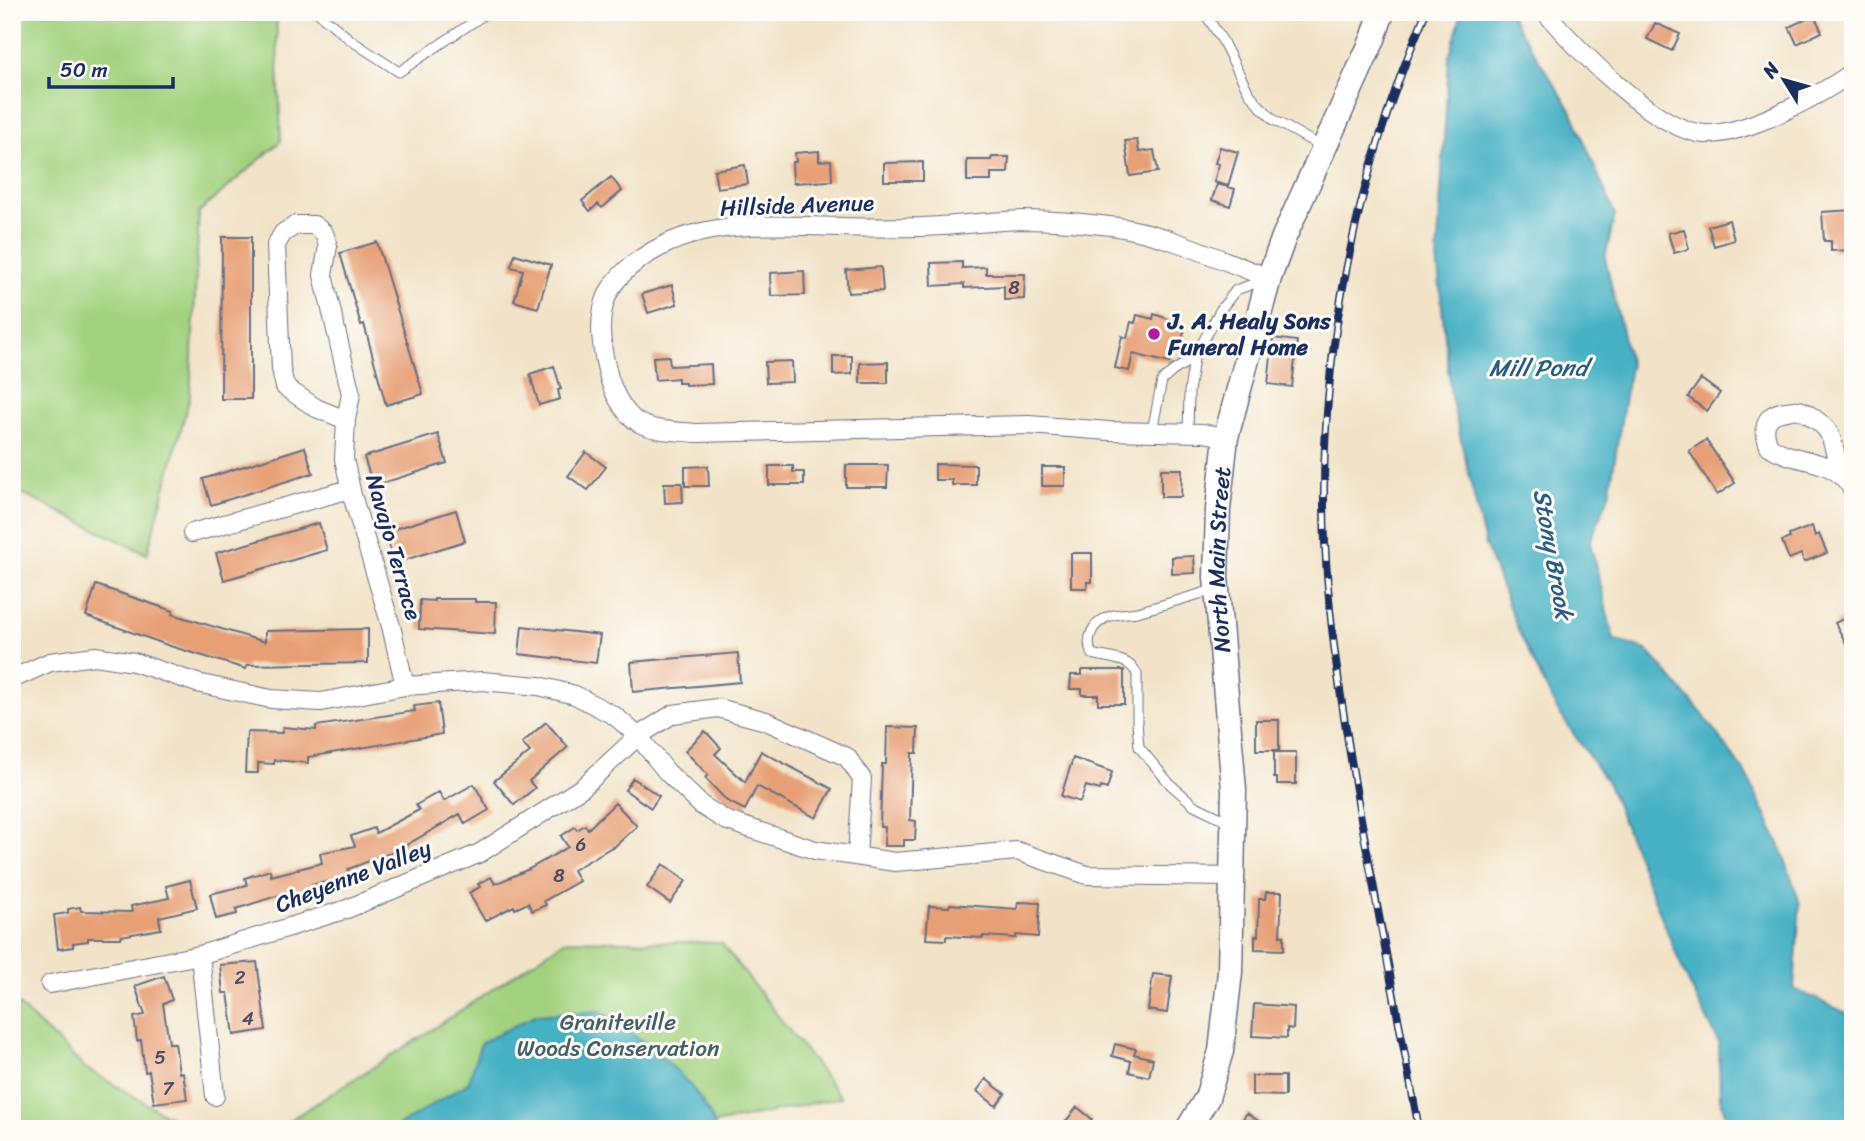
<svg xmlns="http://www.w3.org/2000/svg" width="1865" height="1141" font-family="Sriracha,sans-serif">
	<style>
		.green { fill: #a3d27f; stroke: #5f806e; stroke-width: 2 }
		.water { fill: #46b1c4; stroke: #307091; stroke-width: 2 }
		.building { fill: #e79f74 }
		.lines { fill: none; stroke-linecap: round; stroke-linejoin: round }
		.lane-casing { stroke: #666e83; stroke-width: 11 }
		.street-casing { stroke: #666e83; stroke-width: 20 }
		.secondary-casing { stroke: #666e83; stroke-width: 27 }
		.lane { stroke: #fff; stroke-width: 9 }
		.street { stroke: #fff; stroke-width: 18 }
		.secondary { stroke: #fff; stroke-width: 24 }
		.rail-casing { stroke: #1b2f5e; stroke-width: 8 }
		.rail { stroke: #fdfcf7; stroke-width: 5; stroke-dasharray: 16; stroke-linecap: butt }
		.poi-dot { fill: #b5179e; stroke: #fdfcf7; stroke-width: 2.5 }
		.labels { text-anchor: middle; stroke-width: 6; stroke-linejoin: round; paint-order: stroke }
		.number-label { font-size: 19px; fill: #4e4b64 }
		.street-label { font-size: 23px; fill: #1b2f5e; stroke: #fdfcf7 }
		.poi-label { font-size: 23px; font-weight: bold; fill: #1b2f5e; stroke: #fdfcf7; text-anchor: start }
		.park-label { font-size: 23px; fill: #446068; stroke: #fdfcf7 }
		.water-label { font-size: 24px; font-style: italic; fill: #2a5c82; stroke: #fdfcf7 }
	</style>
	<rect width="100%" height="100%" fill="#fdfcf7"/>
	<filter id="ink" filterUnits="userSpaceOnUse"><feTurbulence type="fractalNoise" baseFrequency=".0143" numOctaves="2"/><feDisplacementMap in="SourceGraphic" scale="14" xChannelSelector="R" yChannelSelector="G"/><feConvolveMatrix kernelMatrix="1 2 1 2 8 2 1 2 1" color-interpolation-filters="sRGB"/></filter>
	<filter id="wash" filterUnits="userSpaceOnUse"><feTurbulence type="fractalNoise" baseFrequency=".00686" numOctaves="4" result="noise"/><feDisplacementMap in="SourceGraphic" scale="28" xChannelSelector="R" yChannelSelector="G"/><feGaussianBlur stdDeviation="1.57" result="paint"/><feColorMatrix in="noise" values="0 0 0 0 0 0 0 0 0 0 0 0 0 0 0 0 0 1.4 0 .05"/><feComposite in="paint" operator="in"/></filter>
	<g filter="url(#wash)">
		<rect width="100%" height="100%" fill="#f2e3c8"/>
		<path class="green" d="M12,12H276L281,141L199,212L190,396L147,554L12,489Z
			M566,940L721,943L841,1097L691,1129H266L279,1127L424,1035Z
			M12,999L85,1068L182,1124L199,1129H12Z"/>
		<path class="water" d="M1462,12H1508L1571,110L1615,215L1605,258L1630,366L1609,495L1590,542L1614,640L1647,650L1701,712L1748,777L1782,850L1800,904L1794,989L1853,1016V1129H1731L1720,1099L1719,1043L1684,973L1608,784L1556,708L1519,632L1485,545L1451,396L1437,258L1449,58Z
			M600,1011C644,1042 697,1077 716,1129H393L468,1083L481,1043L535,1015Z"/>
		<g id="blocks">
			<path class="building" d="M1814,15L1822,32L1797,44L1789,27Z
				M1655,23L1680,34L1672,51L1647,39Z
				M1137,140L1139,152L1154,150L1158,172L1130,176L1125,141Z
				M1220,147L1238,152L1228,186L1214,182L1219,164L1215,163Z
				M819,151V161L831,160L832,181L793,183L792,162H796L795,153Z
				M992,157H1009L1008,173H991V181H967V160H991Z
				M923,162V181H884V163Z
				M745,165L748,184L717,188L714,170Z
				M611,177L622,191L602,208L598,204L590,211L582,201Z
				M1217,184L1235,189L1230,206L1212,200Z
				M1853,210V250L1831,251V241H1824L1822,212Z
				M1729,220L1734,240L1714,246L1708,226Z
				M1684,229L1689,249L1674,253L1668,233Z
				M222,237H251V399H221Z
				M377,242L423,394L386,405L364,324L361,325L340,253Z
				M515,254L551,265L538,308L514,301L523,270L511,267Z
				M962,262V268L986,267V274H1025L1024,299L1004,300V286L964,288V284L932,286L931,263Z
				M881,267L883,291L848,293L846,270Z
				M804,271L805,295L771,296L770,273Z
				M672,285L677,304L648,313L642,294Z
				M1154,314L1182,324L1184,332L1179,352L1173,351L1170,363L1133,354L1129,371L1115,368L1122,336L1127,338L1131,322L1135,323L1137,315L1153,319Z
				M1273,338L1297,341L1292,387L1268,384Z
				M669,356L670,366L711,364L712,384L685,385V383H678V378L655,380L653,357Z
				M833,356H852V374L833,375Z
				M792,361L793,382L766,383L765,362Z
				M888,362V383H860V363Z
				M554,366L561,389L558,390L560,399L539,405L530,374Z
				M1701,379L1720,393L1707,411L1688,397Z
				M438,434L447,463L373,486L364,457Z
				M1706,440L1735,483L1717,495L1689,451Z
				M305,447L313,473L211,505L203,479Z
				M586,452L606,467L588,490L568,476Z
				M935,464L976,465V485H952V480H935Z
				M846,465H888L887,487H846Z
				M708,466L709,486H685V467Z
				M769,466H793V472H804V485H769Z
				M1042,467H1065V486H1042Z
				M1161,469H1182L1181,497H1161Z
				M664,483H682L683,502L665,503Z
				M456,510L465,541L395,563L385,532Z
				M319,523L327,550L224,580L216,553Z
				M1812,526L1815,536L1819,534L1827,553L1804,562L1801,554L1789,559L1782,541L1790,538L1789,535Z
				M1071,553H1092V582H1087V588H1071Z
				M1194,556L1195,573L1172,574V557Z
				M96,585L173,611L172,614L265,642V631L368,629V663L247,665L246,669L170,646L86,616Z
				M434,599H475V602H496L495,634L419,629L420,600L434,601Z
				M1853,614V656L1835,623Z
				M522,626L600,635L596,663L519,654Z
				M738,653L740,682L633,692L631,662Z
				M1082,670H1124V704H1098V695H1082V689H1070L1071,675H1082Z
				M438,703L442,734L308,757V763L274,760V764L258,763V773H245L247,732L282,733L283,727L316,730V726L415,711L414,706Z
				M1256,720H1279V750H1256Z
				M546,722L568,747L529,781L535,788L514,805L494,781L530,752L522,743Z
				M887,727L918,728L917,753H912L910,820L916,821L915,840H904V846H884L885,827H880L882,764H886Z
				M705,731L721,748L715,754L745,782L761,751L832,789L816,818L757,786L745,810L727,801L705,778L708,775L685,751Z
				M1274,752H1296V784H1277V778H1274Z
				M1073,758L1112,772L1107,789L1101,787L1100,790L1086,786L1080,802L1061,796Z
				M633,778L659,796L651,808L625,790Z
				M474,784L489,810L465,824L460,814L396,851L348,869L350,877L312,885L314,892L294,898L292,891L236,909L237,914L216,919L210,894L247,885L245,878L270,870L271,876L322,863L320,853L355,846L351,836L374,828L376,833L419,810L416,805L439,792L444,801Z
				M615,803L637,826L613,848L612,847L573,870L579,881L544,901L546,905L532,911L528,903L515,909L514,906L485,921L469,893L480,887L478,884L491,877L495,884L529,869L568,847L561,836L575,827L577,830L585,825L588,829Z
				M663,864L686,881L670,903L647,887Z
				M190,880L197,908L159,917L161,929L121,936V938H88V941L73,943V947L58,949L54,915L68,913V909L80,907L81,911L132,912L131,906L169,898L166,886Z
				M1266,892H1282L1280,936H1284V950L1255,949V936H1258L1259,899H1265Z
				M1018,902L1040,903L1038,937L1016,935V938L983,936V938L946,936V940L926,939L929,906L949,907L950,904L1017,909Z
				M257,962L266,1030L234,1035L228,993H223L220,965Z
				M1153,974L1172,976L1167,1013L1148,1010Z
				M164,976L172,1000L163,1004L169,1043H175L179,1073L183,1072L187,1099L154,1103L149,1071L145,1072L141,1040L137,1041L134,1017L145,1015L135,986Z
				M1254,1004L1294,1007L1293,1029L1287,1028V1038L1252,1036Z
				M1115,1044L1136,1049L1134,1054L1153,1059L1149,1077L1129,1072L1131,1061L1112,1056Z
				M1252,1076H1285V1096L1252,1095Z
				M986,1079L1005,1094L996,1106L977,1091Z
				M1077,1107L1092,1119L1084,1129H1060Z
				M1247,1113L1270,1129H1236Z"/>
		</g>
	</g>
	<g filter="url(#ink)">
		<use href="#blocks" fill-opacity="0" stroke="#666e83" stroke-width="2"/>
		<g class="lines">
			<g class="lane-casing">
				<path id="lane" d="M317,12L352,41L399,72L488,12
					M1204,12L1222,40L1249,93L1260,106L1274,120L1315,143L1323,144
					M1152,431L1162,381L1173,371L1194,358
					M1188,432L1189,392L1194,358L1221,309L1236,290L1264,280
					M1216,589C1190,597 1163,605 1137,612C1125,614 1111,613 1101,621C1090,628 1086,643 1092,654C1109,659 1129,657 1137,674V722L1139,747L1170,784L1194,805L1229,822"/>
			</g>
			<g class="street-casing">
				<path id="street" d="M1545,12C1577,49 1656,131 1705,134C1744,136 1821,95 1853,72
					M346,420L316,408L285,387L281,369L276,245L283,233L296,225H314L324,233L328,246L323,275L351,394L346,420L344,459L352,495L391,626L405,686
					M1226,437L1203,433L1109,431L1029,425L696,433C678,431 656,432 639,423C622,413 611,388 607,370C591,307 605,275 664,245C717,219 785,226 842,227C869,228 895,227 922,227C956,226 989,221 1023,220C1054,220 1087,223 1118,227C1170,235 1220,260 1269,278
					M1839,472C1836,460 1834,438 1826,429C1821,423 1807,412 1799,410C1795,409 1791,410 1787,411C1766,413 1761,426 1769,446C1798,466 1835,455 1853,491
					M192,533L350,489
					M12,679L50,662L95,656L134,662L197,683L271,699L321,702L405,686L482,681L539,686L575,695L615,716L638,736L667,772L701,805L725,820L815,850L895,862L1017,851L1087,875L1233,877
					M200,955L215,1096
					M50,984L200,955L347,909L480,853L583,787L638,736L673,714L718,708L766,721L847,757L862,779L857,856"/>
			</g>
			<g class="secondary-casing">
				<g id="secondary">
					<path id="s1" d="M1188,1129L1207,1098L1221,1051L1230,972L1234,790L1216,577L1218,509L1226,437L1269,278L1284,237L1373,39L1382,12"/>
				</g>
			</g>
			<use href="#lane" class="lane"/>
			<use href="#street" class="street"/>
			<use href="#secondary" class="secondary"/>
			<g class="rail-casing">
				<path id="rail" d="M1419,1129C1399,1022 1378,915 1359,808C1347,735 1334,662 1328,587C1311,393 1349,191 1426,12"/>
			</g>
			<use href="#rail" class="rail"/>
		</g>
	</g>
	<circle class="poi-dot" cx="1154" cy="334" r="7"/>
	<g class="labels">
		<g class="number-label">
			<text x="1014" y="294">8</text>
			<text x="581" y="851">6</text>
			<text x="559" y="882">8</text>
			<text x="240" y="984">2</text>
			<text x="248" y="1025">4</text>
			<text x="160" y="1064">5</text>
			<text x="168" y="1095">7</text>
		</g>
		<g class="street-label">
			<text transform="translate(797 205) rotate(-2)" y="8">Hillside Avenue</text>
			<text transform="translate(394 547) rotate(74)" y="8">Navajo Terrace</text>
			<text dy="8" stroke="none"><textPath href="#s1" startOffset="578">North Main Street</textPath></text>
			<text transform="translate(353 876) rotate(-21)" y="8">Cheyenne Valley</text>
		</g>
		<g class="poi-label">
			<text x="1168" y="329">J. A. Healy Sons<tspan x="1168" dy="26">Funeral Home</tspan></text>
		</g>
		<g class="park-label">
			<text x="618" y="1030">Graniteville<tspan x="618" dy="26">Woods Conservation</tspan></text>
		</g>
		<g class="water-label">
			<text x="1538" y="376">Mill Pond</text>
			<text transform="translate(1553 554) rotate(80)" y="8">Stony Brook</text>
		</g>
	</g>
	<rect width="1865" height="1141" fill="none" stroke="#fdfcf7" stroke-width="42"/>
	<g transform="translate(1784 80) rotate(307)" stroke="#fdfcf7" stroke-width="5" paint-order="stroke">
	<path d="M0-5L12 26L0 18L-12 26Z" fill="#1b2f5e"/>
	<text y="-10" font-size="19" font-weight="bold" text-anchor="middle" fill="#1b2f5e">N</text>
	</g>
	<path d="M49 77v10h124v-10" fill="none" stroke="#1b2f5e" stroke-width="3.5"/>
	<text x="60" y="77" font-size="21" fill="#1b2f5e" stroke="#fdfcf7" stroke-width="5" paint-order="stroke">50 m</text>
</svg>
